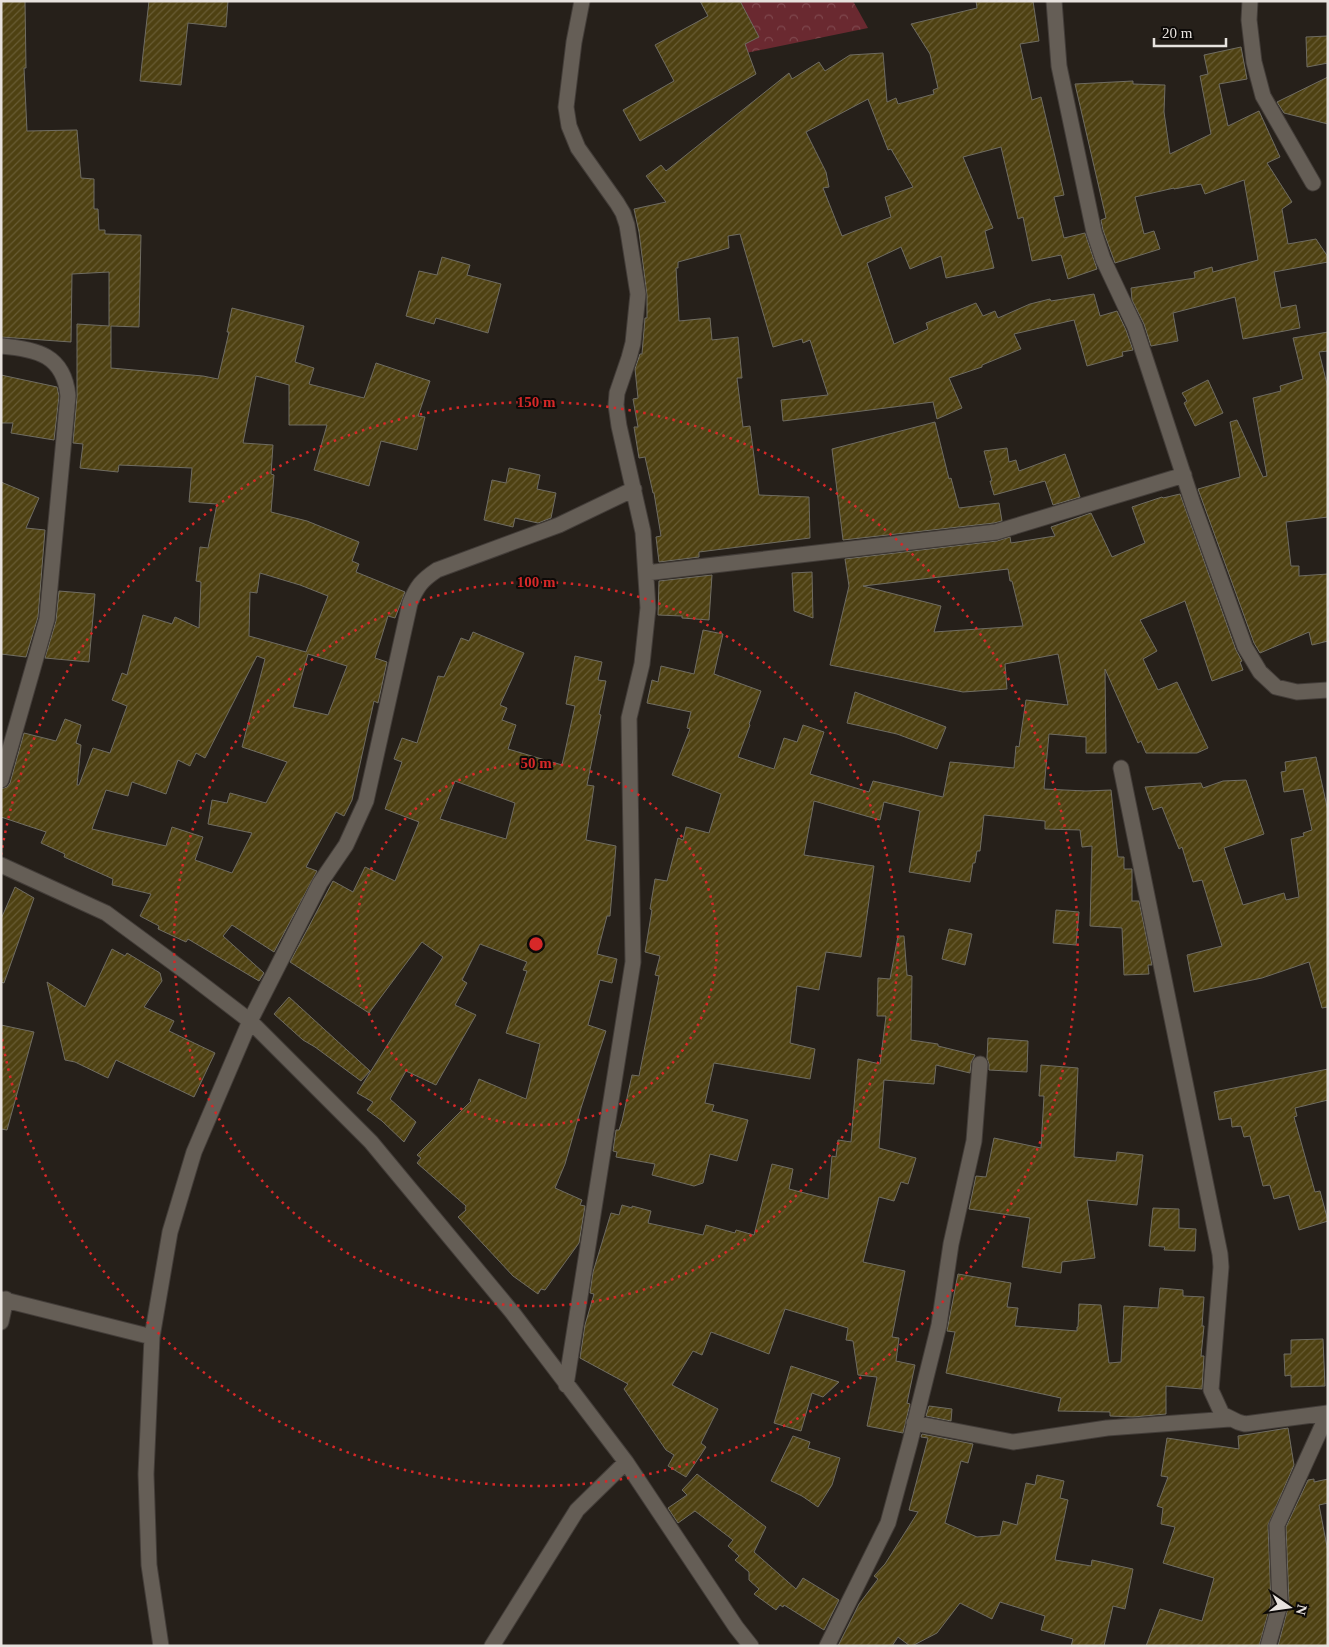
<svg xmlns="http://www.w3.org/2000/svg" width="1329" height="1647" font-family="'Times New Roman',serif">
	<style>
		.forest { fill: url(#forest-crowns) }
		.building { fill: url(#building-hatch); stroke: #6f6c62; fill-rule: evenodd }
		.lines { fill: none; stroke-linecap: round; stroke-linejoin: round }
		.minor-casing { stroke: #433d39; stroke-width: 17 }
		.minor { stroke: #655e56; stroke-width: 15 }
		.ring { fill: none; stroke: #d62828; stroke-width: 2.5; stroke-dasharray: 2.5 5 }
		.centre { fill: #d62828; stroke: #0d0a08; stroke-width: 2.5 }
		.ring-label { font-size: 15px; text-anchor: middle; font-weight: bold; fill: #d62828; stroke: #0d0a08; stroke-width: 4; stroke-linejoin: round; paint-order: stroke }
	</style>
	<defs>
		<pattern id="forest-crowns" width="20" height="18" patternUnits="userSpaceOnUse" patternTransform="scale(1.25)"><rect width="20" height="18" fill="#6a2930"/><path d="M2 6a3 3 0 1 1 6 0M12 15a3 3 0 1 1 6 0" fill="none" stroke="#7f484e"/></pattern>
		<pattern id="building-hatch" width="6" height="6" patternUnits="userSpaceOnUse" patternTransform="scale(1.25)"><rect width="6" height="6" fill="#4e4112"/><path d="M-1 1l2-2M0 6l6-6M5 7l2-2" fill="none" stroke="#685c34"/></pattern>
	</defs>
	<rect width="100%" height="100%" fill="#26201a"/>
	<path class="forest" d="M729,1H853L868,28L746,53Z"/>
	<path class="building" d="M1,1H25L26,68H24L27,131L77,130L81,178L94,179V209H98L99,230H105V234L141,235L139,327L111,326V368L203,376L218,379L229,332H227L232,308L304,326L295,362L314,368L309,384L364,398L376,363L430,381L418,416L425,417L417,450L381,441L369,486L314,470L327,425H289V385L256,376L243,443L273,445L271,474L274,475L271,512L307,521L359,542L352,561L359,564L356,572L405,592L395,618L388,616L375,658L387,662L378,703L374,701L352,800L344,816L336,812L306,867L317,871L274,952L232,925L223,936L264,973L259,981L188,939L186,942L158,929L159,926L140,916L151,894L112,885L113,879L64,857L65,854L41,843L46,832L1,817V789L7,787L10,783L24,733L56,741L65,719L81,725L76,743L81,745L77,785H79L93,748L110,753L127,706L112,700L122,673L127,675L143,615L172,624L175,617L199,628L201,582L196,581L200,547L208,548L217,504L189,502L192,468L119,465L118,472L80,468L83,444L73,443L77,397V324L109,326V272L72,274L71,342L1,337ZM260,573L300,585L328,596L306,652L249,636L250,592L257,593ZM308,654L347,666L328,715L293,707ZM257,656L265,659L242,747L287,762L266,803L230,793L227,803L212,800L208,824L252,833L232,873L195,860L203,837L172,827L166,846L92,829L106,790L128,796L132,782L166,794L178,760L190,766L196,753L205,758Z
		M149,1H228L226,27L188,23L181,85L140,81Z
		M700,1H740L759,37L745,44L756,74L640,141L623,110L674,81L655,45L708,16Z
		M976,1H1033L1039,41L1020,44L1032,100L1041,97L1064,195L1054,197L1064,238L1085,233L1097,269L1068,279L1061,255L1032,261L1023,217L1018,219L1001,147L963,157L993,228L985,231L994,268L946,278L941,256L910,269L901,247L867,263L894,344L928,329L926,323L976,303L983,316L995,311L998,318L1030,304L1050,299L1051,301L1094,294L1100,316L1117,311L1126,330L1133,350L1122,352L1123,356L1087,366L1074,320L1014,334L1021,349L982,365V367L949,378L962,408L937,419L933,402L783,421L781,400L828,395L810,340L803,343L802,339L773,347L740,234L728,236L729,248L678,262V268H676L679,321L710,318L712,340L738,337L742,378H737L743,427L750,426L759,495L809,497L810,538L699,552V557L659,562L656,537L661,536L654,493H653L645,457L639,458L634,427H638L633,399L638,398L635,369L640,354H642L645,318H647V295L639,232L634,209L666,202L646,176L661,165L666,171L789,73L792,79L819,62L825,71L850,55L883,53L887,102L896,98L898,104L934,94L933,90L938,88L930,54L911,24L977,8ZM868,99L888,150L891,149L913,187L885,197L891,217L842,236L823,188L829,187L826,172L806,132Z
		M1328,36V63L1307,67L1306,37Z
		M1241,47L1247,79L1219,84L1228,126L1259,111L1280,157L1267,163L1292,202L1282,209L1288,244L1316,239L1328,257V262L1274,272L1281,308L1296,305L1300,328L1243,339L1235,297L1173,313L1178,341L1151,346L1144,324L1132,300L1131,288L1195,278L1194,272L1212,267L1213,272L1258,260L1244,180L1205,194L1201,184L1174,189V188L1135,197L1144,234L1154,231L1160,249L1115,263L1103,230L1101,220L1106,218L1075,84L1133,81V84L1165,85L1164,112L1170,154L1211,134L1200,76L1208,74L1204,55Z
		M1328,77V124L1284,113L1277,102Z
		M442,257L470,265L467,275L501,284L488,333L436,318L434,324L406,316L419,271L437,275Z
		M1328,332V351L1319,352L1328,388V517L1286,522L1291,566H1299V576L1328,574V641L1312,645L1309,632L1260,653L1254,643L1198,489L1240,477L1230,422L1237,420L1263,477L1267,476L1253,398L1281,391L1280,386L1303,379L1293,338Z
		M1,375L57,387L59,396L54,440L11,433L13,423H1Z
		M1208,380L1223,413L1195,426L1184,403L1187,401L1182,393Z
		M935,422L949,479L951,478L959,508L999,503L1002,521L994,523L843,540L832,449Z
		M1007,448L1009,462L1016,460L1019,471L1065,454L1080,497L1053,505L1045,481L994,495L990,481H992L984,451Z
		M509,468L540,475L537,489L556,493L551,518L538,523L515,518L513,527L484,520L492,480L506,483Z
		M1,482L39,498L26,528L45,530L38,617L26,657L1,654Z
		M1180,494L1236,650L1242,661L1240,662L1243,670L1212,681L1185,601L1140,620L1157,651L1143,659L1158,690L1177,682L1208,748L1197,753H1146L1141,741L1138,743L1105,669L1106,753H1086V737L1049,734L1044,789L1086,791L1111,790L1118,857H1124V869H1132V901H1139L1152,965H1148L1149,974L1124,975L1122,928L1090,926L1092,846L1082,847L1080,830L1045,829V821L984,815L980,851H977L975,863H973L970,882L909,872L920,811L884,802L880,820L814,801L804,855L874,866L861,957L826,952L819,990L797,986L790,1043L815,1049L810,1079L714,1063L705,1103L714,1105L712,1111L748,1120L737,1161L710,1154L703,1183L694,1186L652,1175L655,1164L616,1157L617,1152L613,1151L616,1130H619L622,1121L632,1075L639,1076L659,976L655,975L660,956L645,952L652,910L650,909L655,879L667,881L678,838L683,840L686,827L709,833L721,794L672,775L690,729L687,728L691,712L647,703L652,680L658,682L661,666L694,674L703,630L723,634L714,674L761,691L749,724L750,725L738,757L774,769L784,738L797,742L803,725L824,732L810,774L869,792L873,781L943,797L950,762L1014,768L1016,746L1019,747L1026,700L1068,705L1058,654L1005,664L1007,689L963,692L830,665L849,586L845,559L997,541L1010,537L1011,543L1055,536L1051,527L1091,513L1112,557L1145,543L1132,507L1162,497L1163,498ZM1008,569L1010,581H1012L1023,626L934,632L941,606L863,586Z
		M812,572L813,618L794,611L792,573Z
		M712,575L709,620L682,618V616L658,615L659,581Z
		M59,591L95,594L89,662L45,658L56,621Z
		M473,632L524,653L500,705L507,708L502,720L516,725L508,749L562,765L575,706L566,704L575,656L602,662L598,680L606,681L599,714L601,715L587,785L594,786L586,840L616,846L610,916H607L597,954L617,959L612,983L600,980L588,1025L606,1031L581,1108L565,1164L555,1188L582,1200L580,1205L585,1206L579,1243L545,1290L541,1289L538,1294L513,1276L458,1217L466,1210L465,1208L466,1206L417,1163L421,1158L417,1155L471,1101L470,1100L479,1079L526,1099L540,1044L506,1033L527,971L523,970L527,962L480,944L462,980L467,983L455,1005L476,1015L436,1085L406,1071L390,1099L416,1122L404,1142L382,1121L367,1110L373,1102L357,1093L443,957L422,942L369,1013L290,962L333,881L353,892L365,867L395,881L419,822L385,809L402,762L394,759L402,738L417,743L438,676L444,677L461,638L469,641ZM455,781L515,803L506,839L440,819Z
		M855,692L946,727L937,749L897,734L847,723Z
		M1316,757L1328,811V1007L1322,1008L1309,962L1262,978L1194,992L1187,955L1222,946L1202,880L1193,882L1182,847L1179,849L1162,807L1153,810L1145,787L1201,783L1203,788L1223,781L1246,780L1264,834L1224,848L1243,905L1284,893L1286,900L1299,897L1291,839L1304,836L1303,833L1312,830L1303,789L1284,792L1281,772L1286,771L1285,762Z
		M15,887L34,898L4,983L1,982V919Z
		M1056,910L1079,912L1076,945L1053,943Z
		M949,929L972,934L965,965L942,959Z
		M898,936H904L907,975L912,976L911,1040L938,1044V1046L975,1055L971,1063L970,1073L936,1065L934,1084L884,1080L879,1148L916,1158L908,1184L901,1182L894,1201L879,1197L863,1262L905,1271L892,1337L899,1338L896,1361L915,1365L907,1403L910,1404L903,1433L867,1426L877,1377L858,1375L853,1341L846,1340L848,1328L785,1309L769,1354L711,1332L702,1355L693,1351L672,1385L718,1409L701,1443L706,1447L686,1477L668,1466L674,1455L666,1450L624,1389L628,1384L580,1358L585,1325L594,1294L590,1293L593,1272L611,1213L619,1215L622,1205L632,1208V1206L651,1211L648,1223L703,1235L706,1225L735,1233L736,1230L754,1235L772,1164L793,1169L789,1189L828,1199L832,1156L836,1157L838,1140L851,1142L858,1059L880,1064L886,1016H877L878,978L890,979Z
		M112,949L125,956L127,953L160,973L162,981L144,1007L174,1021L169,1031L215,1053L194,1097L116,1060L108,1078L75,1062L65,1060L47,982L85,1007Z
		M289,997L370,1071L361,1081L315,1047L303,1040L274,1014Z
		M1,1025L34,1032L7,1130L1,1129Z
		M988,1038L1028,1041L1027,1072L989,1070V1064L987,1058Z
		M1041,1065L1078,1068L1074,1157L1116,1161L1117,1152L1143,1155L1137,1205L1087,1200L1095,1258L1062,1262L1061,1273L1022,1267L1030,1218L969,1209L976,1176L986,1177L994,1138L1041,1148L1044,1096H1039Z
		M1328,1069V1100L1295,1108L1297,1116L1294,1117L1315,1192L1320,1191L1328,1221L1299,1230L1289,1195L1274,1199L1270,1185L1263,1186L1250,1136L1244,1137L1241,1126L1232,1127L1231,1118L1219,1120L1214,1092Z
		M1153,1208L1179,1209V1228L1196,1229L1195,1251L1164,1250L1165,1247L1149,1246Z
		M958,1274L1011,1283L1007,1307L1018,1308L1015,1326L1077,1331V1327H1078L1079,1304L1101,1305L1109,1363L1121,1362L1124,1306L1158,1308L1160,1288L1183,1290V1296L1204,1297L1202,1326H1204L1201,1356H1204L1202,1389L1166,1386V1414L1133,1417L1110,1416V1412L1058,1411L1061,1398L946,1373L955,1332L947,1331Z
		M1323,1339L1325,1386L1291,1387V1375L1285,1376L1284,1354H1291V1340Z
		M791,1366L839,1382L823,1397L812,1393L801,1431L774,1423Z
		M929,1406L952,1409L951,1421L926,1416Z
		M1288,1428L1294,1465L1268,1525L1271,1603L1259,1646H1146L1160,1609L1202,1621L1214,1578L1163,1563L1175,1527L1161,1524L1163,1508L1157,1506L1168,1477L1161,1476L1167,1438L1239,1449L1238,1436Z
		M922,1434L973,1444L968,1463L961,1461L945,1523L977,1537L1000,1535L1003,1521L1017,1525L1026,1483L1035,1485L1037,1475L1064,1481L1060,1498L1068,1500L1055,1560L1091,1566L1092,1560L1133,1569L1125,1609L1113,1606L1104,1646H1071L1073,1639L1041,1630L1045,1616L1000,1602L992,1619L960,1603L937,1633L912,1646H910L898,1637L892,1646H838L859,1604L878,1579L874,1576L885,1564L918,1512L909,1510L928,1438L921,1437Z
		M793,1436L810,1442L808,1448L840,1458L832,1485L818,1507L802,1496L771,1481Z
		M697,1474L766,1527L754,1552L796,1589L803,1578L839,1600L824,1630L784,1605L783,1607L780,1605L776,1610L754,1594L759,1589L749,1580V1572L735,1560L739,1556L728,1546L733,1540L695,1511L678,1523L668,1508L687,1495L682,1490Z
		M1314,1479V1482L1328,1479V1503L1319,1505L1328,1552V1646H1278L1289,1604L1286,1527L1308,1480Z"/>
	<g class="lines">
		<g class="minor-casing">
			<path id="minor" d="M1054,1L1059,66L1094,232L1103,259L1135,327L1193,504L1245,647L1260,672L1276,687L1297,692L1328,690
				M1250,1L1249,20L1254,62L1263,96L1313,183
				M1,346C37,349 64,355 68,396L47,619L1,780
				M646,573L996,532L1184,475
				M1121,768L1220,1254L1221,1267L1211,1390L1222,1414L1238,1422L1245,1424L1328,1413
				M1,865L106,913L190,975L250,1021L371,1142L512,1312L626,1462L736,1627L751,1646
				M1,1299L152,1337
				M1,1322L6,1299
				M566,1385L633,962L629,718L642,664L648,608L643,532L619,426L616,405L617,393L629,358L633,343L638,294L627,225L623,213L617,203L578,148L569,126L566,107L574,42L582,1
				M914,1423L1013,1442L1107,1428L1230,1419
				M161,1646L149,1565L146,1474L152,1337L170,1232L194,1152L250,1021L320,883L346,845L366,801L410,603C417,586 422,580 437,570L559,525L634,489
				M492,1646L577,1510L626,1462
				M827,1646L888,1523L910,1442L939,1325L951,1244L974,1141L980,1064
				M1268,1646L1280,1604L1277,1525L1328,1413"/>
		</g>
		<use href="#minor" class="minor"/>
	</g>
	<g class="ring">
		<circle cx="536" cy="944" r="181"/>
		<circle cx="536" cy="944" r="362"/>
		<path d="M1 855A542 542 0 1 1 1 1033"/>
	</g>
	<circle cx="536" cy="944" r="8" class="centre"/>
	<g class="ring-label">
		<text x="536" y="407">150 m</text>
		<text x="536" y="587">100 m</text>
		<text x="536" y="768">50 m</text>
	</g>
	<rect width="1329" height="1647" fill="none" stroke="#e7e2de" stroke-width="5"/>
	<g transform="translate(1289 1607) rotate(103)" stroke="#0d0a08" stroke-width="4" paint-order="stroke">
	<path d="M0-4L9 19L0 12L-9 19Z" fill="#e7e2de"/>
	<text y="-8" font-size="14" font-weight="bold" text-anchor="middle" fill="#e7e2de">N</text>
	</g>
	<path d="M1154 38v8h72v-8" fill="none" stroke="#e7e2de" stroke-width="2.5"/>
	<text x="1162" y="38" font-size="15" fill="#e7e2de" stroke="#0d0a08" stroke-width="4" paint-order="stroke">20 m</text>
</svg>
